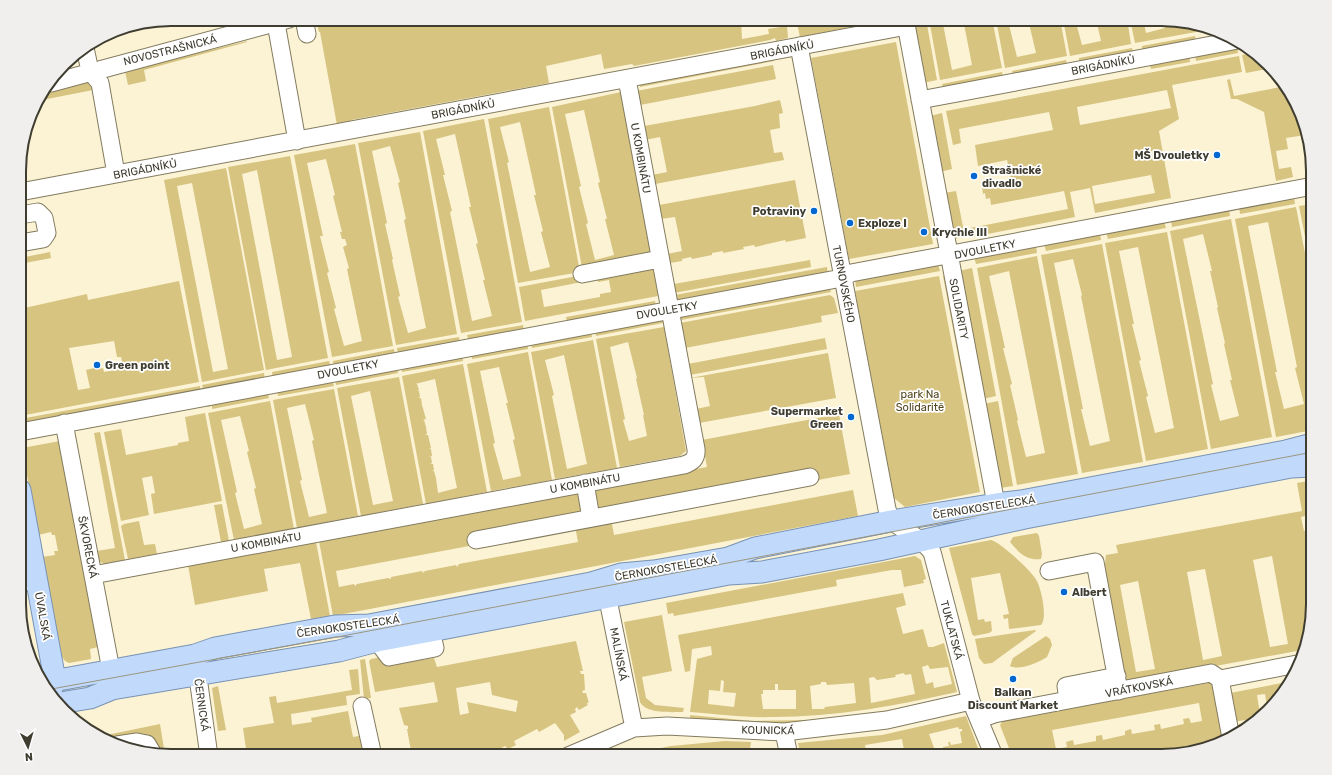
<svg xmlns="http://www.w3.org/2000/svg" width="1332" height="775" font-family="Rubik,sans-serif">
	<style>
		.green { fill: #d7c480; fill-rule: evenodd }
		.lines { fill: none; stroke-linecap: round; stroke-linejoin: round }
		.minor-casing { stroke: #837b60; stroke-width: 19 }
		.major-casing { stroke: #7892b3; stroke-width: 23 }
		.minor { stroke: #fff; stroke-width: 17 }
		.major { stroke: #c1dafc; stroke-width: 21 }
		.tram { stroke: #9a9580; stroke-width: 1 }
		.poi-dot { fill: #0068d0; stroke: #fff; stroke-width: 1.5 }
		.labels { text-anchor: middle; stroke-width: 3.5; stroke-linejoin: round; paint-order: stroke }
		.street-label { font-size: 11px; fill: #3f3c30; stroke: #fff }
		.poi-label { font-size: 11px; font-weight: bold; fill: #3f3c30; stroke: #fff; text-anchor: start }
		.park-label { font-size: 11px; fill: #51461f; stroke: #fff }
		.rim { fill: none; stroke: #3f3c30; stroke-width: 2 }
	</style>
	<rect width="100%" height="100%" fill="#fbf3d4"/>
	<path class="green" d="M320,19H741L742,39L769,34L768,29L787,26L788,38L776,41L775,38L770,40L634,66L632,64L604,69L601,54L546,66L549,83L351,120V122L337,125L320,32H319L316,20Z
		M796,19H891L800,37Z
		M911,19H926L937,80L923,83Z
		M929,19H942L952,70L972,65L963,19H992L1002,68L940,80Z
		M996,19H1009L1008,21L1017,57L1036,53L1028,19H1060L1067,56L1005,68Z
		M1063,19H1075L1082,45L1101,41L1096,19H1127L1131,44L1070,56Z
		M1130,19H1143L1146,33L1165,28L1164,19L1195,23L1196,32L1135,43Z
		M1195,36L1196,41L1142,51V46Z
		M247,41V42L144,70L146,81L128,85L125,71Z
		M896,42L933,244L849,259L811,58Z
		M1237,45L1238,53L1196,61L1195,53Z
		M1132,48L1133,52L1079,63V58Z
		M1255,53L1272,68L1246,73L1242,55Z
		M1189,54L1190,62L1151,69L1149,61Z
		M1239,56L1242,72L1172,85L1179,119L1159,131L1171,198L1095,213L1090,188L1070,192L1075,217L972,237L970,228L1068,209L1064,191L991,205L990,198L986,199L985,193L983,194L982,186L1011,180L1007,160L978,166L975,145L1053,130L1049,112L959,129L961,143L953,145L946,111ZM1167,90L1171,108L1080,125L1077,107ZM1151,175L1155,193L1095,204L1092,186Z
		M773,57L774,61L640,87L639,82Z
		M1066,60L1067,65L1013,75L1012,71Z
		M773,65L776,79L640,105L644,126L755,106L780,100L783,113L779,114L780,128L770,130L774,153L782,152L784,160L655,184L659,205L795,180L806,238L786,242L785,240L755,247L754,245L743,247L744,249L723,253V251L712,253V255L692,259L691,257L682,259V261L670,263L674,284L810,260L811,267L674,293L667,254L682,251L675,217L660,219L652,175L667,172L660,137L645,140L636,91Z
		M1002,72L1003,77L943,88L942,84Z
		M86,78L95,87L93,90L37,101L46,89Z
		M1230,79L1234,96L1286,86L1293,95L1305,135L1286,138L1288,149L1276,151L1279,169L1291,167L1293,177L1276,181L1264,112L1237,99H1231L1227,80Z
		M621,92L652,258L583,273L552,107ZM584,110L600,182L598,183L607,219H605L614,255L595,260L586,224L588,223L579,187L581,186L565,114Z
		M549,107L580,272L518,283L488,119ZM520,122L536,195H534L543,231L541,232L550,267L530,272L507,163L509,162L500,127Z
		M942,113L952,169L940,172L930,116Z
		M484,119L522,322L461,333L423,131ZM455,134L471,207H469L478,243L476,244L485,280H483L492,316L472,321L450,212L452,211L443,175H445L436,139Z
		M420,132L457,334L396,345L358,143ZM390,146L400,182L398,183L406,219L404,220L426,328L408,333L398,297L400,296L392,260L393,259L385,224L387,223L372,151Z
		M355,144L393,346L332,357L294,155ZM326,159L335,195L333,196L342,232H340L342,239H345L347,245L343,247L349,268L347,269L362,341L344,346L334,309L336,308L327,273L329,272L320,236H323L307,163Z
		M290,156L328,358L266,370L228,167ZM257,170L292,357L277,360L242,174Z
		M226,168L264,370L202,382L164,180ZM192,183L228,369L213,372L177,186Z
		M956,191L965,237L953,239L944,193Z
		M1294,197L1295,204L1240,214L1239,207Z
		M1313,204V277L1299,206Z
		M1296,207L1313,294V430L1276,437L1235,219ZM1268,222L1297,367L1295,368L1304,404L1284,409L1275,372H1277L1248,226Z
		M1229,209L1230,216L1172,227L1171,220Z
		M1231,219L1272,437L1211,449L1170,231ZM1203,234L1212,271H1210L1218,307L1217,308L1225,343L1224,344L1232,380H1230L1239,416L1220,421L1211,385L1213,384L1183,239Z
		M1164,221L1166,228L1108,239L1106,232Z
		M1167,232L1208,449L1146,461L1105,243ZM1138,247L1174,428L1155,433L1146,397L1148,396L1139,361L1141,360L1132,324H1134L1119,251Z
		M1100,234L1101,240L1046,251L1044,244Z
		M1102,244L1143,462L1082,473L1041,255ZM1073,259L1082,295L1081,296L1110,441L1090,446L1081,409H1083L1054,263Z
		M1036,246L1037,253L976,264L974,257Z
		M50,252L51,258L20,264V258Z
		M1037,256L1078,474L1017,485L977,268ZM1009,271L1045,453L1026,457L1017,421L1018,420L1010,385L1012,384L1003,348H1005L989,276Z
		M652,262L658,296L525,321L519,287ZM597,279L598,282L609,280L611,292L600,294V297L544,307L541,290Z
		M938,264L940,271L856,287L855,280Z
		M827,267L828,275L677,302L675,295Z
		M972,268L996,396L983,399L959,271Z
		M947,275L971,402L967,403L943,276Z
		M939,276L980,492L905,507L894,498L855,291Z
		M179,281L199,382L20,416V309L87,294L88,300ZM114,341L117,357H121L123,365H119V369L104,372L103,368L99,369L98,367L86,370L90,388L78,390L69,348Z
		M829,285L831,292L681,320L680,313Z
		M830,295L834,298L838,313L821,316L822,322L685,348L680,323Z
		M655,301L656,307L567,324L566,317Z
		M662,317L663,323L596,336L595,329Z
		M523,325L524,332L469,342L467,335Z
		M664,327L686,451L680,456L620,467L596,339ZM628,342L637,378L636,379L644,415H643L647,436L629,441L623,420L625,419L610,347Z
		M591,330L592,337L532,348L530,341Z
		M459,337L460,344L398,355L397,348Z
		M825,338L827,349L690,375L688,364Z
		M593,340L617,468L555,479L531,352ZM564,355L587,464L567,469L552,396L554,395L545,360Z
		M527,342L528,349L472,359L471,352Z
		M394,349L395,356L334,367L333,361Z
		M528,352L552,480L491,491L467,364ZM499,367L508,403H506L515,439L513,440L521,476L503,480L493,444L495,443L480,371Z
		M828,353L836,398L699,423L696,409L710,406L704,377L690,378Z
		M462,354L463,361L402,372V370L411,368L410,364Z
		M329,361L331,368L273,379L272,372Z
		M463,364L487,492L426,504L402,376ZM435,379L457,488L438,493L436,478H434H436L434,471H432L434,470L433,464H430L432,463L431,457H429L432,456L431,449H429L431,448L428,435H425L427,434L426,427H424H426L424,420H422L426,419L422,405H420H422L421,398H418L420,397L419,391H417L419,390L417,384H415Z
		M397,366L398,373L336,385L335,378Z
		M264,373L265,380L204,392L202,385Z
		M399,377L423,504L361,516L337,388ZM370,391L393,501L373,505L351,396Z
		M332,379L334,386L278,396L277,389Z
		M200,386L201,393L20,427V419Z
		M334,389L358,516L297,528L273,400ZM305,404L314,440L312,441L327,513L309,517L300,481L302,480L287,408Z
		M267,391L269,398L212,409V406L207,407L206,403Z
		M270,401L294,529L234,540L208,413ZM240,416L249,451L247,452L256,488L254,489L262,524L244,529L235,493L237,492L221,420Z
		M998,401L1013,486L1000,488L984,404Z
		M205,413L222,501L154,514L151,494L155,493L152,476L142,478L149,515L121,521L104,432L121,429L126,455L178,445V443L189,441L185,417Z
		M839,414L850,474L611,519L614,535L853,490L858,516L333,616L319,541L707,467L702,440ZM575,526L578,542L459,564L457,567L456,565L425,571L423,573L422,571L391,577V579L388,578L357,584L355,586L354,584L339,587L336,571Z
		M100,432L125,560L104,564L99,561L97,551L115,548L94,433Z
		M60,441L98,647L90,649L91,659L69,663L65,661L60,654L42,557L55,555L54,551H58L55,535H52L51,532L38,535L22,448Z
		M1308,481L1313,502V514L1301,517L1304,531L1313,529V557L1310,587L1312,617L1302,650L1124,683L1103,582L1106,555L1118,553L1116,545L1302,511L1297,483ZM1272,556L1288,644L1270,647L1253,560ZM1205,569L1222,656L1203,660L1187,572ZM1138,581L1155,669L1136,672L1120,585Z
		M222,504L229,541L221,542L214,505Z
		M139,521L144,545L155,544L157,554L128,559L121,526L124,524Z
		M1037,533L1039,536L1042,554L1041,559C1027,561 1018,552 1010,542L1013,537Z
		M991,540C1000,542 1029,569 1035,578C1041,585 1048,618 1041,625L1009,629L1008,618L1004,619L1003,615L1009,614L1000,573L971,578L978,620L984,619L985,622L991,621L992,631L989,633L974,636L972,634L949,548Z
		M316,542L330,616L311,619L300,563L264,569L268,591L195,605L188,565Z
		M915,556L921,560L926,579L923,580L924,583L904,587L901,570H892L836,580L837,586L674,616L673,613L668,614L666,603Z
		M903,593L906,605L896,608L903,634L923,629L928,647H933L944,643L957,692C896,706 835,717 773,717C745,718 718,714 690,712L697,659L712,655L711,646L692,649L690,671L685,672L678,635ZM928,665L930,669L948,667L952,684L934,688L933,682L926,684L922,667ZM904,673L905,675L911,674L915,694L871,703L869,678L874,677L877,680L896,677L895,675ZM721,680L724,681L723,692L736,693L734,707L708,704L709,690L720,691ZM821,682H826L827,685L854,683L856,703L825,707L824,709H812L810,686L821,684ZM775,684H778V690H796V709H763L761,694H763V690H775Z
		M662,615L672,671L642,677L646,698L655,705L684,708L683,712C671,712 646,714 640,702L624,622Z
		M1035,630L1036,631L992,663L984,664L979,658L975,639Z
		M1046,636L1050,639L1052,645L1047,657C1040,662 1019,671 1010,666L1013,658Z
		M576,641L583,671H580L581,674H584L585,690L582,691L583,693H586L589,703L588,702L587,704L588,705L579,710L577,707L575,709L576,712L570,715L580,732L564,741V735L555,723L539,732L537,729L514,741L516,745L508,749L505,746L487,756H412L414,754L413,751H411L407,729H408V726L404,725L399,708L438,702L434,682L375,692L369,661L371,659L382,657L384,666L434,658L437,667ZM490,682L492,695L518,701L516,712L467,702L469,713L460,715L456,688Z
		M365,659L371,698L364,699L360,660Z
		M358,669L360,694L346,696L347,705L291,714L292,725L312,722L311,718L348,711L353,737L359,736L364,756H247L243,728L274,723L269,697L276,696L277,703L352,690L349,670Z
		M1292,681L1287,688L1277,690L1278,699L1268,712L1265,694L1257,695L1260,714L1258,718L1233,722L1235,731H1237L1236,727L1239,724L1258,720L1233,737L1225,694Z
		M1214,682L1229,738L1171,756H1012L1000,725L1003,721ZM1199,703L1202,721L1191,723L1189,718L1183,719L1184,724L1161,729L1160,724L1154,725L1155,730L1132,734L1131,729L1125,731V735L1103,740L1102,735L1096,736V741L1074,745L1073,740L1066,742L1067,747L1056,749L1052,730Z
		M218,686L226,730L218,731L212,688Z
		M690,715L753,721L807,720V723L753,724L690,718Z
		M966,716L981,756H944L943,747L949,746L948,742H950L951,745L962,743L960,732L962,731V729H959L958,727L929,734L937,756H905L902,739L865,745L867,756H841L840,754L843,753L840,748L812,750L810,756H801L798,743L882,735Z
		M160,724L165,755L112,743L97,737Z
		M725,741L751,742L750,750H733L732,756H717V750H710L709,748L703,751L679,752V756H620L671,746Z"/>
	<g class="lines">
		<g class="minor-casing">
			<path id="minor" d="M304,19L307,34
				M905,19L996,504V517
				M276,23L297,141
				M799,46L887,509L891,521L922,541L932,552L971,701L994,756
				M85,48L90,71L100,83L116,174
				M51,83L289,19
				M920,100L1238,40
				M20,192L907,26
				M20,215L38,212L44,218L47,233L43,239L20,243
				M582,274L660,259
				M64,423L111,670
				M20,432L842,278L851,273L1313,186
				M585,483L591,518
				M476,540L810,477
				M1049,571L1095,562L1119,691
				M93,575L684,465C692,462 697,459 696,449L627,79
				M20,584L23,583
				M605,585L634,728
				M377,641L389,657L435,648L431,631
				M196,663L209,756
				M1220,679L1231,738
				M1068,700L1066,686L1117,676
				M362,706L373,756
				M980,719L994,714L1211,673L1220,679L1297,664
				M784,732L789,756
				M117,745L137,742L147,744L153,754
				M568,756L634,728L667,726L784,732L887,720L971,701"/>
		</g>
		<g class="major-casing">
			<path id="major" d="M20,490L55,680L50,693
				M42,683L195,655L215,648L335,626L369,625L591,583L621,574L654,571L728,558L755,548L891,521L996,504L1021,501L1286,451L1313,444
				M60,703L90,698L112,689L339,651L377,641L431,631L729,574L762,572L879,550L1025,518L1291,467L1313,466"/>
		</g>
		<use href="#minor" class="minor"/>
		<use href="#major" class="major"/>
		<path class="tram" d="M46,690L337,637L1313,452"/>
	</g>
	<g class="poi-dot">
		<circle cx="1217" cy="155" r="4"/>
		<circle cx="974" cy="176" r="4"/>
		<circle cx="814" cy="211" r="4"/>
		<circle cx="850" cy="223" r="4"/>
		<circle cx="924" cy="232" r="4"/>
		<circle cx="97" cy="365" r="4"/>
		<circle cx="851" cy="417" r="4"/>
		<circle cx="1064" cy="592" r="4"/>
		<circle cx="1013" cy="679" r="4"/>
	</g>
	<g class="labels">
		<g class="street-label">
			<text transform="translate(170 50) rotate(-14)" y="4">NOVOSTRAŠNICKÁ</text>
			<text transform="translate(782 50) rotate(-11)" y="4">BRIGÁDNÍKŮ</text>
			<text transform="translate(1103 65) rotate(-11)" y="4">BRIGÁDNÍKŮ</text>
			<text transform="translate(463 109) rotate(-11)" y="4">BRIGÁDNÍKŮ</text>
			<text transform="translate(641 158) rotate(80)" y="4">U KOMBINÁTU</text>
			<text transform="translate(145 169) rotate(-11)" y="4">BRIGÁDNÍKŮ</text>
			<text transform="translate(985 249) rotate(-11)" y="4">DVOULETKY</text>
			<text transform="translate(844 284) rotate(79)" y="4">TURNOVSKÉHO</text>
			<text transform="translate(959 309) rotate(79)" y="4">SOLIDARITY</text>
			<text transform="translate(667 310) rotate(-10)" y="4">DVOULETKY</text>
			<text transform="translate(348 369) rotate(-11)" y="4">DVOULETKY</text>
			<text transform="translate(585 483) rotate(-10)" y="4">U KOMBINÁTU</text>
			<text transform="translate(984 507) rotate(-9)" y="4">ČERNOKOSTELECKÁ</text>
			<text transform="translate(266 542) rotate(-10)" y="4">U KOMBINÁTU</text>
			<text transform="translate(88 547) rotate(79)" y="4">ŠKVORECKÁ</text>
			<text transform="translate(666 568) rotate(-10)" y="4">ČERNOKOSTELECKÁ</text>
			<text transform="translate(43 616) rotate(80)" y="4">ÚVALSKÁ</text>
			<text transform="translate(348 626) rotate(-8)" y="4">ČERNOKOSTELECKÁ</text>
			<text transform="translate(952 630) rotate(75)" y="4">TUKLATSKÁ</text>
			<text transform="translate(619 654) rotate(79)" y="4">MALÍNSKÁ</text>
			<text transform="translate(1139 687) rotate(-11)" y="4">VRÁTKOVSKÁ</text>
			<text transform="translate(202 705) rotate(82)" y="4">ČERNICKÁ</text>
			<text transform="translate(768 730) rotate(1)" y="4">KOUNICKÁ</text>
		</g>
		<g class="poi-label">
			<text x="1209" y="159" text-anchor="end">MŠ Dvouletky</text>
			<text x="982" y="174">Strašnické<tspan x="982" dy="13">divadlo</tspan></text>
			<text x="806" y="215" text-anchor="end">Potraviny</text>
			<text x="858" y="227">Exploze I</text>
			<text x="932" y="236">Krychle III</text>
			<text x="105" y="369">Green point</text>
			<text x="843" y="415" text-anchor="end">Supermarket<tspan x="843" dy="13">Green</tspan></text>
			<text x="1072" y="596">Albert</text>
			<text x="1013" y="696" text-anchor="middle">Balkan<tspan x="1013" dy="13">Discount Market</tspan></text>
		</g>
		<g class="park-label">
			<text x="920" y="398">park Na<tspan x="920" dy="13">Solidaritě</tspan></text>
		</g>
	</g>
	<path d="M0 0H1332V775H0ZM171 26H1161A145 145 0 0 1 1306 171V604A145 145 0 0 1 1161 749H171A145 145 0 0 1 26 604V171A145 145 0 0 1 171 26Z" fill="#f0efee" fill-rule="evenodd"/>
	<path class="rim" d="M171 26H1161A145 145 0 0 1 1306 171V604A145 145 0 0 1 1161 749H171A145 145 0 0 1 26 604V171A145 145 0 0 1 171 26Z"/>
	<g transform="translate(28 747) rotate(175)" stroke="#ffffff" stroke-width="3" paint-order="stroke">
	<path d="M0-3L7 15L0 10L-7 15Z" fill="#3f3c30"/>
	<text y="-6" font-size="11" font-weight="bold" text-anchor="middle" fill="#3f3c30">N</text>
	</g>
</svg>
